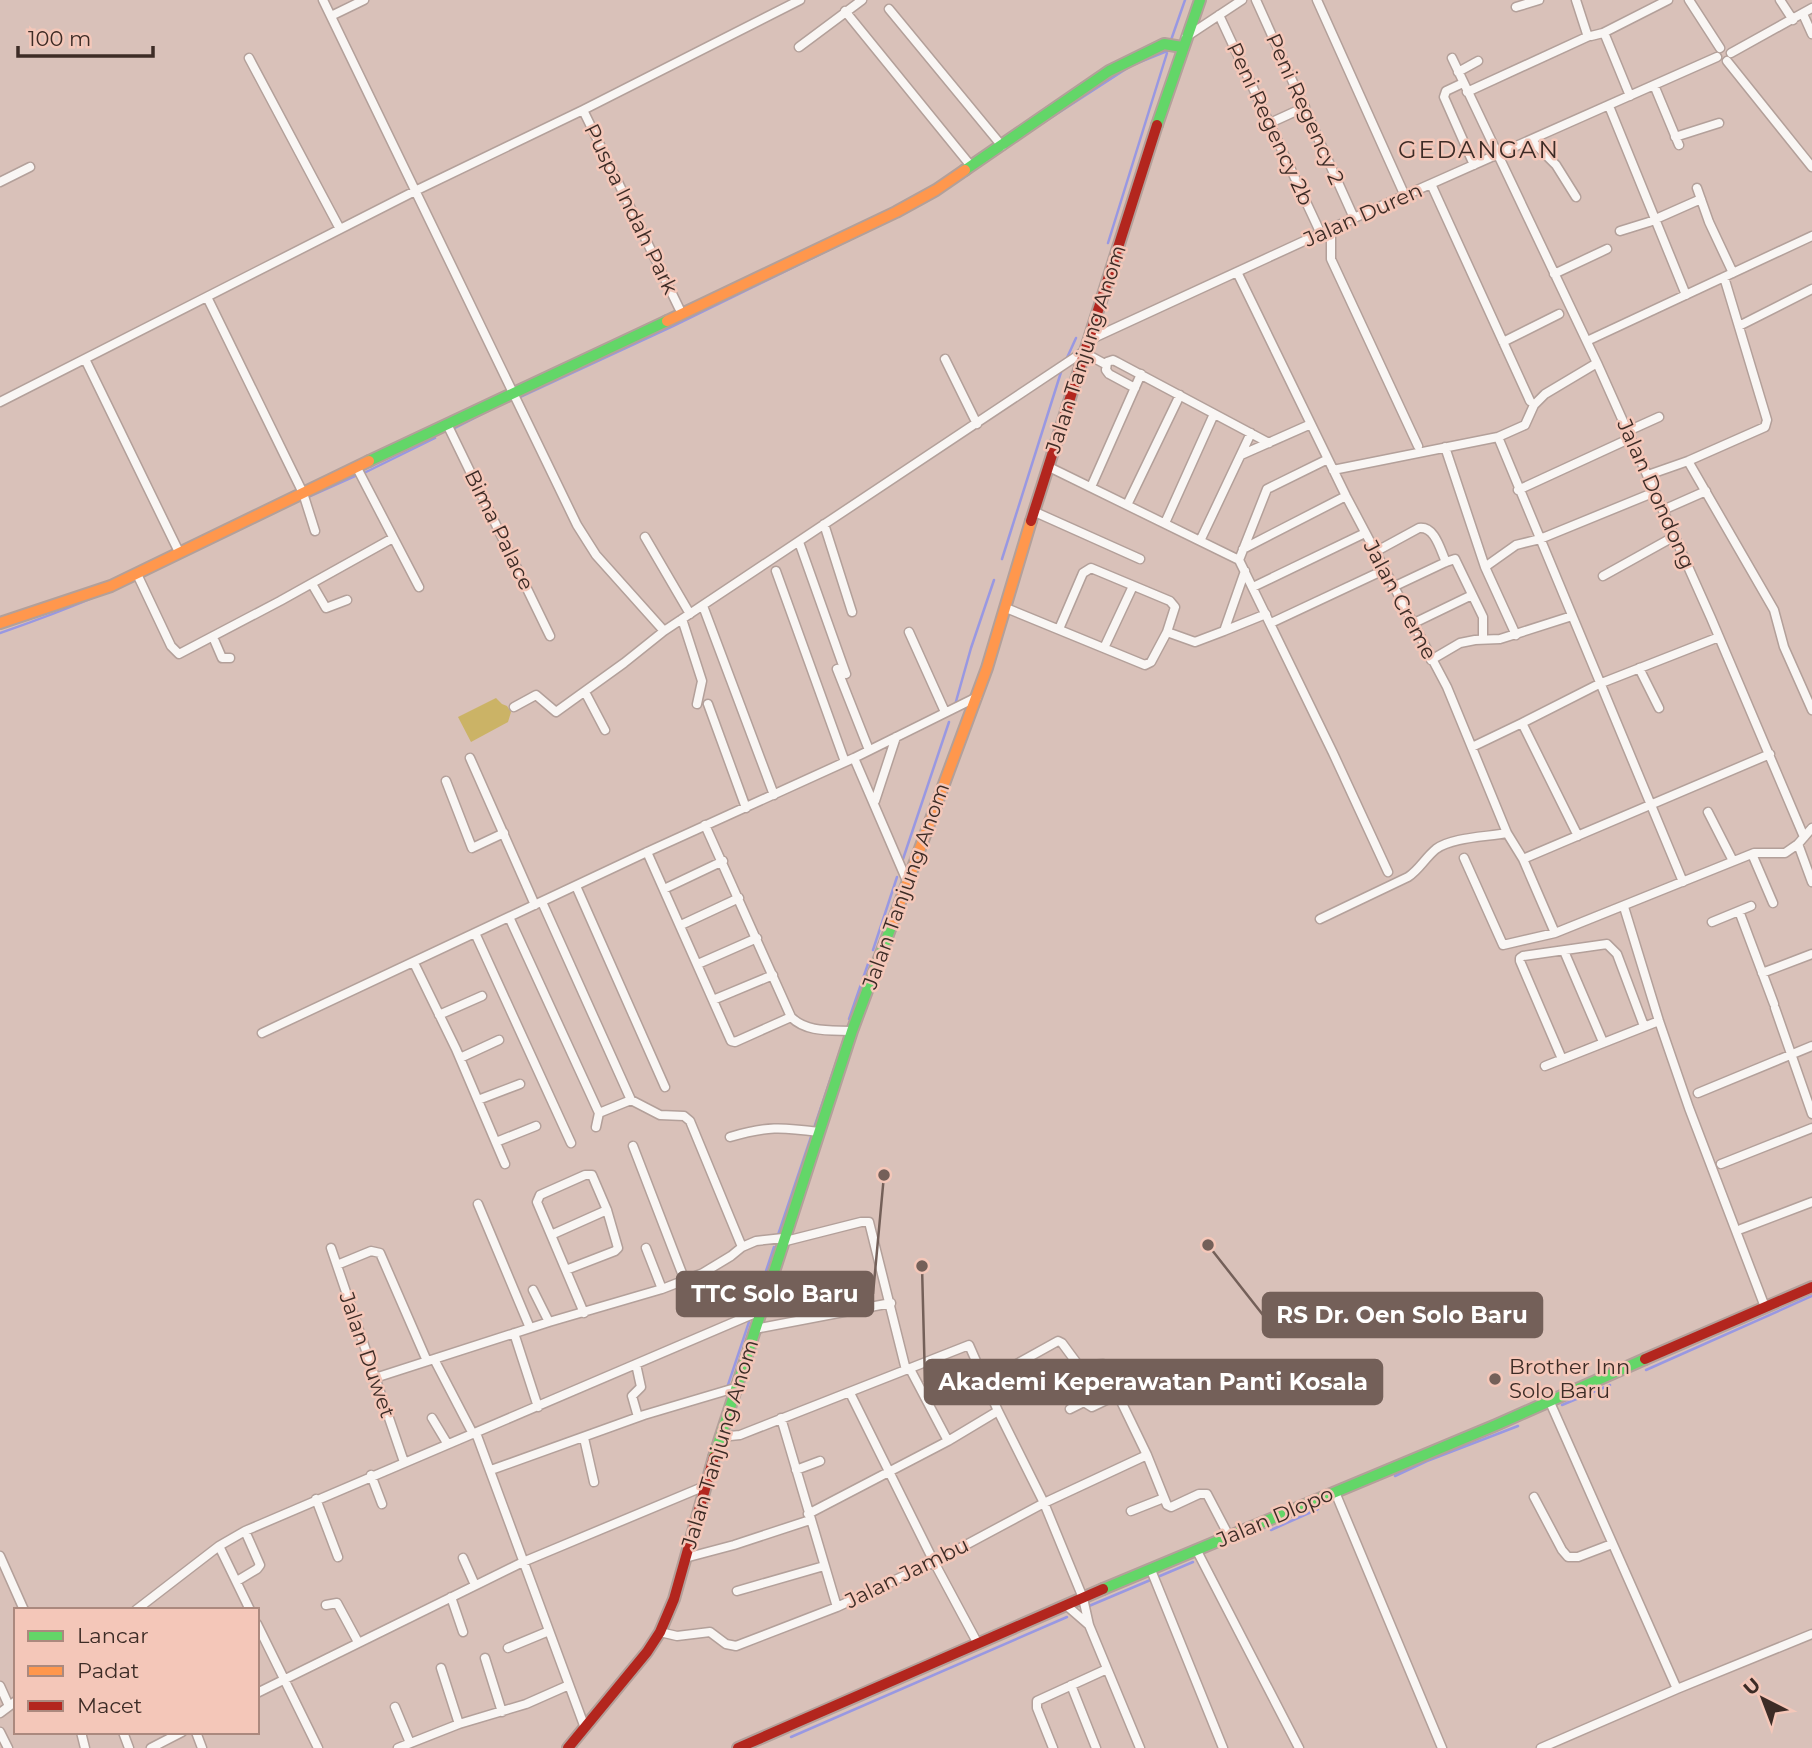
<svg xmlns="http://www.w3.org/2000/svg" width="1812" height="1748" font-family="Montserrat,sans-serif">
	<style>
		.green { fill: #cbb366 }
		.lines { fill: none; stroke-linecap: round; stroke-linejoin: round }
		.stream { stroke: #9998e2; stroke-width: 2.5 }
		.street-casing { stroke: #b3a09a; stroke-width: 11 }
		.fast-casing { stroke: #b3a09a; stroke-width: 14 }
		.slow-casing { stroke: #b3a09a; stroke-width: 14 }
		.jam-casing { stroke: #b3a09a; stroke-width: 14 }
		.street { stroke: #f9f6f4; stroke-width: 8 }
		.fast { stroke: #63d668; stroke-width: 10 }
		.slow { stroke: #ff974d; stroke-width: 10 }
		.jam { stroke: #b3261e; stroke-width: 10 }
		.poi-dot { fill: #746059; stroke: #f4c7b9; stroke-width: 2.5 }
		.labels { text-anchor: middle; stroke-width: 5; stroke-linejoin: round; paint-order: stroke }
		.street-label { font-size: 21px; fill: #3d2c26; stroke: #f4c7b9 }
		.poi-label { font-size: 21px; fill: #3d2c26; stroke: #f4c7b9; text-anchor: start }
		.quarter-label { font-size: 24px; letter-spacing: 2px; fill: #3d2c26; stroke: #f4c7b9 }
		.leader { fill: none; stroke: #746059; stroke-width: 2.5 }
		.callout-dot { fill: #746059; stroke: #f4c7b9; stroke-width: 2.5 }
		.callout { fill: #746059; stroke: #746059; stroke-width: 2.5 }
		.callout-label { font-size: 23px; text-anchor: middle; font-weight: bold; fill: #fff }
	</style>
	<rect width="100%" height="100%" fill="#d9c1b9"/>
	<path class="green" d="M496,698L502,704L507,706L511,712L508,722L471,742L458,717Z"/>
	<g class="lines">
		<path class="stream" d="M1170,43L1185,0
			M1135,64L1167,51
			M1035,128L1129,67
			M1108,243L1167,53
			M1066,360L1076,338
			M520,397L673,326L878,226
			M455,428L492,409
			M366,472L435,438
			M308,497L355,476
			M1002,559L1062,369
			M0,633C70,609 135,582 201,547
			M955,705L971,648L994,580
			M903,859L949,722
			M873,950L897,877
			M849,1019L869,961
			M778,1235L846,1033
			M753,1310L774,1247
			M1646,1370L1812,1296
			M728,1385L749,1322
			M1562,1405L1610,1385
			M1395,1476L1427,1461L1518,1426
			M1271,1530L1318,1509
			M1089,1606L1193,1562
			M791,1737L1067,1617"/>
		<g class="street-casing">
			<path id="street" d="M323,0L577,525L596,555L664,631L1083,352L1105,364
				M1256,0L1354,218
				M1317,0L1405,196
				M1576,0L1587,34L1591,36L1603,33L1605,35L1630,96
				M1689,0L1720,48
				M1780,0L1793,20
				M1516,7L1539,0
				M889,9L1002,146
				M845,11L971,166
				M1803,14L1812,34
				M1219,15L1321,234
				M331,16L364,0
				M1603,33L1668,0
				M1186,37L1242,0
				M799,47L862,0
				M1731,53L1812,8
				M249,58L340,229
				M1452,58L1597,363L1711,618L1804,837
				M1727,61L1812,167
				M1458,72L1478,61
				M1463,83L1446,91L1444,97L1474,165
				M1654,85L1679,145
				M1467,92L1589,36
				M1609,106L1686,295
				M583,110L679,308
				M1270,123L1305,107
				M1675,137L1719,123
				M1532,141L1556,165L1576,197
				M0,182L30,167
				M1431,184L1530,401
				M1697,188L1709,222L1733,273
				M1331,230V259L1418,446
				M1620,231L1649,222L1701,199
				M1237,272L1346,496L1447,687L1507,833L1523,859L1555,933
				M1554,274L1607,249
				M207,297L303,493L315,531
				M1739,326L1812,289
				M1087,341L1354,218L1717,57
				M1587,341L1812,236
				M1503,342L1559,314
				M85,359L179,552
				M945,359L977,424
				M1135,388L1109,374L1106,370L1107,362L1113,360L1117,362L1269,443
				M0,402L415,191L583,110L800,0
				M447,424L550,636
				M1628,431L1659,417
				M1498,437L1683,882
				M1445,447L1485,567L1516,635
				M1241,455L1311,424
				M1688,461L1774,610L1784,647L1812,710
				M1049,467L1239,560L1333,753L1388,872
				M357,468L419,587
				M1333,470L1498,437L1525,425L1534,405L1545,394L1597,363
				M1648,475L1688,461L1765,427L1767,420L1764,410L1724,277
				M1091,487L1141,374
				M1518,490L1631,438
				M1127,505L1180,395
				M1663,510L1706,491
				M1035,512L1140,559
				M1165,523L1214,414
				M824,524L852,612
				M645,537L690,614
				M1200,541L1251,433
				M799,542L846,674
				M1243,549L1346,496
				M1375,552L1419,528C1435,526 1440,549 1446,562
				M1239,560L1267,489L1328,459
				M1485,567L1516,545L1540,539L1655,492
				M776,571L845,762
				M137,574L171,646L179,654L280,601L393,538
				M1603,576L1675,536
				M312,584L326,608L347,600
				M1253,587L1365,533
				M1393,587L1446,562L1455,559L1483,617V639
				M703,606L774,795
				M1006,608L1145,665L1151,662L1167,632L1175,607L1170,601L1091,568L1083,573L1059,629
				M682,619L702,681L697,704
				M1271,623L1384,570
				M1412,624L1472,595
				M1224,631L1266,614
				M909,632L945,712
				M1167,632L1195,642L1224,631L1245,571
				M213,637L222,658H230
				M1104,648L1133,586
				M1431,660L1460,643L1475,640L1500,639L1572,616
				M1639,668L1659,708
				M837,669L869,750
				M585,692L605,730
				M708,704L746,808
				M514,707L536,695L556,712L624,663L664,631
				M1472,747L1522,723
				M470,758L535,905
				M854,758L907,881
				M446,781L472,848L504,833
				M875,801L896,737
				M1708,812L1733,861
				M705,825L791,1017C807,1033 831,1030 852,1031
				M1578,836L1522,723L1599,684L1719,637
				M1798,844L1812,882
				M647,852L731,1041L735,1042L791,1017
				M1752,854L1773,903
				M1464,858L1503,945L1555,933L1754,853H1785L1798,844L1812,828
				M1523,859L1770,754
				M576,886L665,1087
				M664,889L723,861
				M542,902L631,1100L660,1115L684,1116L690,1121L742,1247
				M1624,907L1659,1021L1689,1108L1765,1307
				M1739,911L1774,1004
				M509,917L599,1113
				M1320,919L1408,877C1419,870 1425,858 1436,849C1452,837 1487,837 1507,833
				M1712,922L1751,906
				M681,925L739,898
				M475,933L571,1143
				M1564,951L1603,1042
				M414,963L456,1049L505,1164
				M698,964L757,938
				M1762,973L1812,954
				M713,1000L773,975
				M1775,1008L1812,1114
				M439,1015L482,996
				M262,1033L647,852L854,758L977,697
				M460,1058L499,1040
				M1562,1059L1520,961V958L1523,956L1607,944L1617,954L1644,1026
				M1545,1066L1659,1021
				M1698,1093L1812,1046
				M478,1100L520,1084
				M596,1127L599,1113L631,1100
				M730,1137C766,1126 782,1127 819,1132
				M496,1142L536,1126
				M633,1146L685,1281
				M1721,1164L1812,1128
				M478,1204L530,1328
				M1741,1229L1812,1202
				M551,1235L607,1210
				M782,1242L861,1222H869L906,1370
				M331,1248L404,1462
				M646,1248L662,1289
				M337,1265L371,1251L380,1253L427,1361
				M566,1270L615,1251L618,1248L607,1210L592,1175H585L540,1195L537,1202L584,1313
				M533,1290L549,1322
				M755,1329L891,1303
				M514,1333L538,1407
				M434,1359L473,1434
				M636,1364L641,1387L632,1396L638,1417
				M1013,1366L1058,1341L1062,1343L1079,1366L1103,1364L1147,1455L1167,1505L1171,1507L1199,1494H1207L1230,1538
				M910,1369L948,1441
				M375,1378L549,1322L662,1289L703,1273L731,1256L742,1247L756,1241L783,1238
				M850,1393L934,1562L978,1644
				M1549,1400L1677,1689
				M1070,1409L1084,1402L1092,1407L1119,1394
				M432,1418L447,1443
				M781,1418L837,1607
				M476,1433L585,1728
				M720,1437L740,1435L969,1345L998,1411L1044,1503L1083,1598L1089,1625L1140,1748
				M584,1438L594,1482
				M491,1470L644,1415L735,1388
				M796,1470L820,1461
				M371,1475L382,1504
				M1335,1492L1442,1748
				M1534,1497L1562,1550L1568,1557H1578L1612,1544
				M316,1499L338,1557
				M1131,1511L1164,1498
				M808,1514L948,1441L998,1411
				M219,1546L250,1610
				M1197,1551L1299,1748
				M0,1556L24,1610
				M463,1558L475,1585
				M685,1558L734,1545L810,1520
				M1151,1570L1223,1748
				M237,1581L257,1569L260,1565L245,1531
				M737,1591L824,1566
				M451,1597L463,1632
				M326,1605L337,1603L358,1642
				M1066,1605L1089,1625
				M136,1610L219,1546L245,1531L760,1311
				M257,1624L318,1748
				M660,1632L677,1636L710,1632L726,1644L736,1646L837,1607L934,1562L1044,1503L1147,1455
				M508,1648L549,1631
				M485,1658L502,1712
				M441,1668L459,1724
				M1071,1685L1096,1748
				M0,1686L9,1706
				M257,1693L523,1562L705,1486
				M395,1707L410,1743
				M0,1713L16,1701
				M0,1732L8,1748
				M81,1732L85,1748
				M123,1732L129,1748
				M196,1732L202,1748
				M151,1748L182,1732
				M398,1748L459,1724L526,1704L569,1685
				M1053,1748L1037,1708V1701L1107,1669
				M1541,1748L1677,1689L1812,1634"/>
		</g>
		<g class="fast-casing">
			<path id="fast" d="M1157,125L1200,0
				M965,170L1109,71L1164,44L1182,47
				M369,461L667,321
				M714,1457L852,1031L892,924
				M1103,1589L1496,1425L1645,1359"/>
		</g>
		<g class="slow-casing">
			<path id="slow" d="M667,321L896,212L936,190L965,170
				M0,623L111,586L369,461
				M892,924L987,668L1031,521"/>
		</g>
		<g class="jam-casing">
			<path id="jam" d="M1031,521L1157,125
				M1645,1359L1812,1287
				M568,1748L647,1652L660,1632L674,1599L714,1457
				M738,1748L1103,1589"/>
		</g>
		<use href="#street" class="street"/>
		<use href="#fast" class="fast"/>
		<use href="#slow" class="slow"/>
		<use href="#jam" class="jam"/>
	</g>
	<circle class="poi-dot" cx="1495" cy="1379" r="7"/>
	<g class="labels">
		<g class="street-label">
			<text transform="translate(1305 109) rotate(66)" y="7">Peni Regency 2</text>
			<text transform="translate(1270 124) rotate(65)" y="7">Peni Regency 2b</text>
			<text transform="translate(631 209) rotate(64)" y="7">Puspa Indah Park</text>
			<text transform="translate(1363 215) rotate(-24)" y="7">Jalan Duren</text>
			<text transform="translate(1086 349) rotate(-72)" y="7">Jalan Tanjung Anom</text>
			<text transform="translate(1656 494) rotate(66)" y="7">Jalan Dondong</text>
			<text transform="translate(499 530) rotate(64)" y="7">Bima Palace</text>
			<text transform="translate(1400 600) rotate(62)" y="7">Jalan Creme</text>
			<text transform="translate(906 886) rotate(-70)" y="7">Jalan Tanjung Anom</text>
			<text transform="translate(367 1355) rotate(71)" y="7">Jalan Duwet</text>
			<text transform="translate(720 1444) rotate(-73)" y="7">Jalan Tanjung Anom</text>
			<text transform="translate(1275 1517) rotate(-23)" y="7">Jalan Dlopo</text>
			<text transform="translate(907 1573) rotate(-26)" y="7">Jalan Jambu</text>
		</g>
		<g class="poi-label">
			<text x="1509" y="1374">Brother Inn<tspan x="1509" dy="24">Solo Baru</tspan></text>
		</g>
		<g class="quarter-label">
			<text x="1479" y="158">GEDANGAN</text>
		</g>
	</g>
	<path class="leader" d="M884 1175L873 1294M1208 1245L1263 1315M922 1266L925 1382"/>
	<g class="callout-dot">
		<circle cx="884" cy="1175" r="7"/>
		<circle cx="1208" cy="1245" r="7"/>
		<circle cx="922" cy="1266" r="7"/>
	</g>
	<g class="callout">
		<rect x="677" y="1272" width="196" height="44" rx="7"/>
		<rect x="1263" y="1293" width="279" height="44" rx="7"/>
		<rect x="925" y="1360" width="457" height="44" rx="7"/>
	</g>
	<g class="callout-label">
		<text x="775" y="1302">TTC Solo Baru</text>
		<text x="1402" y="1323">RS Dr. Oen Solo Baru</text>
		<text x="1153" y="1390">Akademi Keperawatan Panti Kosala</text>
	</g>
	<rect x="14" y="1608" width="245" height="126" fill="#f4c7b9" stroke="#ab897e" stroke-width="2"/>
	<rect x="28" y="1631" width="35" height="10" fill="#63d668" stroke="#ab897e" stroke-width="2"/>
	<text x="77" y="1643" font-size="21" fill="#3d2c26">Lancar</text>
	<rect x="28" y="1666" width="35" height="10" fill="#ff974d" stroke="#ab897e" stroke-width="2"/>
	<text x="77" y="1678" font-size="21" fill="#3d2c26">Padat</text>
	<rect x="28" y="1701" width="35" height="10" fill="#b3261e" stroke="#ab897e" stroke-width="2"/>
	<text x="77" y="1713" font-size="21" fill="#3d2c26">Macet</text>
	<g transform="translate(1763 1699) rotate(318)" stroke="#f4c7b9" stroke-width="5" paint-order="stroke">
	<path d="M0-5L12 26L0 18L-12 26Z" fill="#3d2c26"/>
	<text y="-10" font-size="19" font-weight="bold" text-anchor="middle" fill="#3d2c26">U</text>
	</g>
	<path d="M18 46v10h135v-10" fill="none" stroke="#3d2c26" stroke-width="3.5"/>
	<text x="28" y="46" font-size="21" fill="#3d2c26" stroke="#f4c7b9" stroke-width="5" paint-order="stroke">100 m</text>
</svg>
